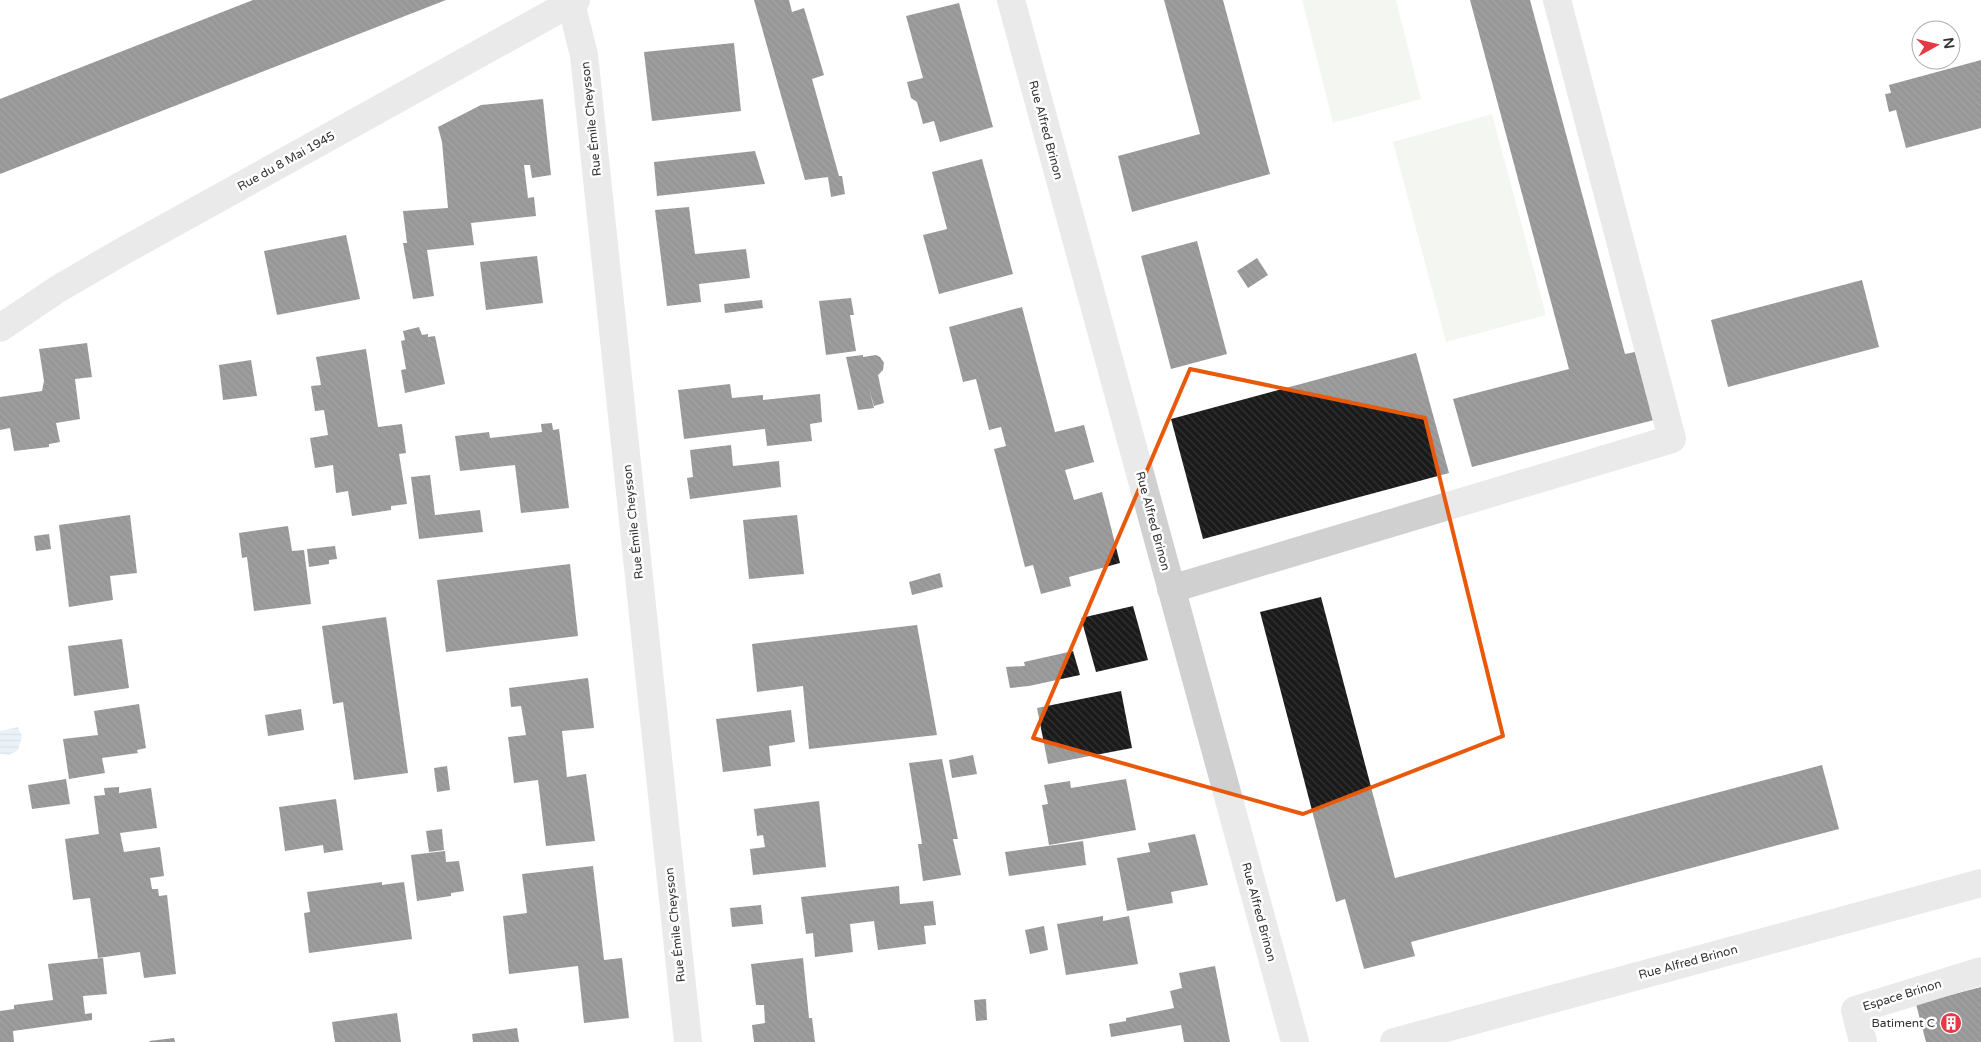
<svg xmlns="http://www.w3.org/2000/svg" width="1981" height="1042" font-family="'Varela Round',sans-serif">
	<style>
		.park { fill: #e6ecdf }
		.water { fill: url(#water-rules) }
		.building { fill: url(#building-back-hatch) }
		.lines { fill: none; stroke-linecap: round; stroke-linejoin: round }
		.minor { stroke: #d0d0d0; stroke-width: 28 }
		.marked { fill: none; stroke: #e8590c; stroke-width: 4; stroke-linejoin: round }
		.labels { text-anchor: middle; stroke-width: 5; stroke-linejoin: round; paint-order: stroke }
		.street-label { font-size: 12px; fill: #333; stroke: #fff }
		.poi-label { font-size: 12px; fill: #333; stroke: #fff; text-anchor: end }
	</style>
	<defs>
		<pattern id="water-rules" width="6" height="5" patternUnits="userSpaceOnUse" patternTransform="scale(1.25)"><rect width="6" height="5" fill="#cfe2ee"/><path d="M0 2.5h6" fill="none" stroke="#b2c2cd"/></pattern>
		<pattern id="building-back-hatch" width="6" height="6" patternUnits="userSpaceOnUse" patternTransform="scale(1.25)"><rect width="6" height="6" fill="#1a1a1a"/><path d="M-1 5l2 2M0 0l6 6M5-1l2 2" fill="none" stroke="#333"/></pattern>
	</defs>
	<rect width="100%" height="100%" fill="#fff"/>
	<path class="park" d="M1302,0H1396L1421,99L1333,123Z
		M1492,114L1546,315L1446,342L1393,142Z"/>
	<path class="water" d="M18,727L22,737L18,750L9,755L0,754V731Z"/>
	<path class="building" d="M253,0H446L0,174V99Z
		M754,0H789L792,12L804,8L824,75L812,79L839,176H842L845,194L831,197L828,177L805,180Z
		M1164,0H1223L1270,174L1132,212L1118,156L1200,134Z
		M1470,0H1530L1625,354L1635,352L1654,420L1472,467L1453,399L1569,369Z
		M959,3L993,127L940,142L934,121L923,124L917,102L911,98L907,82L923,78L906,16Z
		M734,43L741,111L652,121L644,52Z
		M1981,60V128L1906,148L1896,110L1889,112L1885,94L1891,93L1889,85Z
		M543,99L551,175L532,178L530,165H524L528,198L534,197L536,216L471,223L474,245L427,250L434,296L413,299L403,243H407L403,211L448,208L442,142L438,127L481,105Z
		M755,151L765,184L657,196L654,162Z
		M982,159L1013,274L939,294L923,235L947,229L932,172Z
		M689,207L695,254L746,249L750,278L699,284L701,302L667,306L655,210Z
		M346,235L360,299L277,315L264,251Z
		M1197,241L1227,354L1171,369L1141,256Z
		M537,256L543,303L486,310L480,262Z
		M1257,258L1268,275L1248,288L1237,271Z
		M1862,280L1879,347L1728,387L1711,320Z
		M851,298L854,315H850L856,351L826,355L819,301Z
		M762,300L763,308L725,313L724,304Z
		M1022,307L1055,432L1084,425L1094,462L1065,470L1074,500L1102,492L1120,563L1069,577L1071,586L1041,594L1033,565L1025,567L994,449L1006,446L1001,427L989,430L976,379L963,382L949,327Z
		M419,327L422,335L428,334V337L435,336L445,384L405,393L401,370L406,369L401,341L405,340L403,331Z
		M87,343L92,377L75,379L80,419L56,423L60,442L49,444V447L14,451L10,428L0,430V397L42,391L44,381L39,349Z
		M366,349L378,427L402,424L406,453L399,454L407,504L391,506V510L352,516L348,491L336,493L333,465L315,468L310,438L328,435L324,410L315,411L311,386L321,385L316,357Z
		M1416,353L1449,473L1203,539L1171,419Z
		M863,355V357L876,355L880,357L884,363L883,370L878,375L884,403L874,406L869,388L874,408L858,410L846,357Z
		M251,360L257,396L223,400L219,365Z
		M730,384L732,398L763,395V400L820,394L822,422L810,424L812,441L767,446L765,429L684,439L678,390Z
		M552,423L553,430L559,429L569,508L521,513L515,465L460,471L455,436L489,432L490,438L542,432L541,424Z
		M731,445L733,466L779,461L781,487L690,499L687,478L693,477L690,450Z
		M430,475L435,515L480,510L483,532L419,539L411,477Z
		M130,515L137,573L110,576L113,600L69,607L59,525Z
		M797,515L804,574L749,579L743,520Z
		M288,526L292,551L304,550L311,604L254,611L247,557L242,558L239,533Z
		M49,534L51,549L36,551L34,536Z
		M335,546L337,559L329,560V564L309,567L307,549Z
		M570,564L578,636L446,652L437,580Z
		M940,573L943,587L912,595L909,582Z
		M1321,597L1395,878L1822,765L1839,829L1411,942L1415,956L1364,969L1345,899L1336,902L1260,612Z
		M1133,606L1148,660L1096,672L1081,618Z
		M386,617L408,773L354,780L343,702L333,704L322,626Z
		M917,625L937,735L809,749L803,686L757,692L752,644Z
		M122,639L129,688L74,696L68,646Z
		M1073,651L1080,675L1029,686L1010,688L1006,667L1025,666L1024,662Z
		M588,678L594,728L562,731L567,777L586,774L595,841L546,846L538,780L514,783L508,737L526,735L521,706L511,707L509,688Z
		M1121,691L1132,748L1048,764L1037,708Z
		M139,704L146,748L137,750L138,753L102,758L105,773L69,779L63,739L98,735L94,711Z
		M301,709L304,730L268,736L265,715Z
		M791,710L795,742L769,746L771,766L723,772L716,719Z
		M973,755L977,774L952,778L949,760Z
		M942,759L958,839H953L961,875L923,881L918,844H922L909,763Z
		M447,766L450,790L437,792L434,768Z
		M66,779L70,804L32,809L28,785Z
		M1126,779L1136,830L1049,845L1042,805L1048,804L1044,785L1070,781L1071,788Z
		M119,787V793L151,788L157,828L120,833L124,852L160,847L164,876L150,878L152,889H158L159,896L167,895L176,974L144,978L140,952L98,958L90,898L73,900L65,839L99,834L94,796L105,795L104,788Z
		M336,799L343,850L324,853L323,845L285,851L279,807Z
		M819,801L826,867L753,875L750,849L765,847L763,835L757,836L754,809Z
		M442,829L444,850L429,852L426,831Z
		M1195,834L1208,885L1171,892L1173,903L1127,911L1117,858L1150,852L1148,843Z
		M1083,841L1086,865L1009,876L1005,852Z
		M445,851L446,862L459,861L464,891L451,893V896L417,901L411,855Z
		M593,866L604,960L622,958L629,1018L584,1023L578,966L509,974L503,916L527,913L522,874Z
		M382,882V885L404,882L412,939L309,953L304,913L310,912L307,892Z
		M899,886L900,904L933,901L936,925L924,926L926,944L878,950L874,921L850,924L853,952L815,957L813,933L806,934L801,897Z
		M761,905L763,924L732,927L730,908Z
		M1103,916V921L1129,916L1138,964L1066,975L1057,924Z
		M1044,926L1048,950L1030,954L1025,930Z
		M103,958L107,994L83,996L85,1014L92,1013V1020L13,1031L14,1042H0V1011L14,1009V1005L53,1000L48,964Z
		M803,958L809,1018H812L815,1042H754L752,1025L765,1023L764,1005H756L751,964Z
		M1215,966L1230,1042H1184L1181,1025L1111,1037L1109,1024L1126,1021V1018L1174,1008L1170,991L1182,988L1179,973Z
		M1981,987V1042H1926L1916,1004Z
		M986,999L987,1020L976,1021L974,1000Z
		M397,1013L401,1042H335L332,1022Z
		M517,1028L519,1042H473L472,1034Z
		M174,1038L175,1042H150L149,1041Z"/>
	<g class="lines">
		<path class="minor" d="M1011,0L1295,1042
			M571,3L584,55L688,1042
			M0,328L58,289L125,250L576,0
			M1171,589L1672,439L1557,0
			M1394,1042L1981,883
			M1863,1042L1855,1010L1981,971"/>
	</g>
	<path d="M0 0H1981V1042H0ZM1190,369L1425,418L1503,736L1303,814L1033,738Z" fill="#fff" fill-opacity=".55" fill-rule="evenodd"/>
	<path class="marked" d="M1190,369L1425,418L1503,736L1303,814L1033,738Z"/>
	<defs>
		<g id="building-disc" transform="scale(1.125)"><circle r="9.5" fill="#e63946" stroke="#fff"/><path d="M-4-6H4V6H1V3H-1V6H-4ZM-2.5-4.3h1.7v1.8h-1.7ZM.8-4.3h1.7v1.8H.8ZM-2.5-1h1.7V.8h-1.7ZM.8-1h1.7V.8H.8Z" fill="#fff"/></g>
	</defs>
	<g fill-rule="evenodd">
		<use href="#building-disc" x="1951" y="1023"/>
	</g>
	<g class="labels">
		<g class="street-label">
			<text transform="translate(591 119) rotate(-96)" y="4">Rue Émile Cheysson</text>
			<text transform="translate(1046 130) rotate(75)" y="4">Rue Alfred Brinon</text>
			<text transform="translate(286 161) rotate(-29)" y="4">Rue du 8 Mai 1945</text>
			<text transform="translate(1153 521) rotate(75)" y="4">Rue Alfred Brinon</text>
			<text transform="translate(633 522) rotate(-96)" y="4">Rue Émile Cheysson</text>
			<text transform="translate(1259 912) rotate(75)" y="4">Rue Alfred Brinon</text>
			<text transform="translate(675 925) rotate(-96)" y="4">Rue Émile Cheysson</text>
			<text transform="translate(1688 962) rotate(-15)" y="4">Rue Alfred Brinon</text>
			<text transform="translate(1902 995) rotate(-17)" y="4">Espace Brinon</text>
		</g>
		<g class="poi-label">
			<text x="1935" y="1027">Batiment C</text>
		</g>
	</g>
	<g transform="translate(1936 45) rotate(82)"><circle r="24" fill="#ffffff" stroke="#adadad"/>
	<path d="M0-4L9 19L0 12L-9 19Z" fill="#e63946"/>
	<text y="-8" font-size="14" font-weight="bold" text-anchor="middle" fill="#333333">N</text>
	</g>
</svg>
